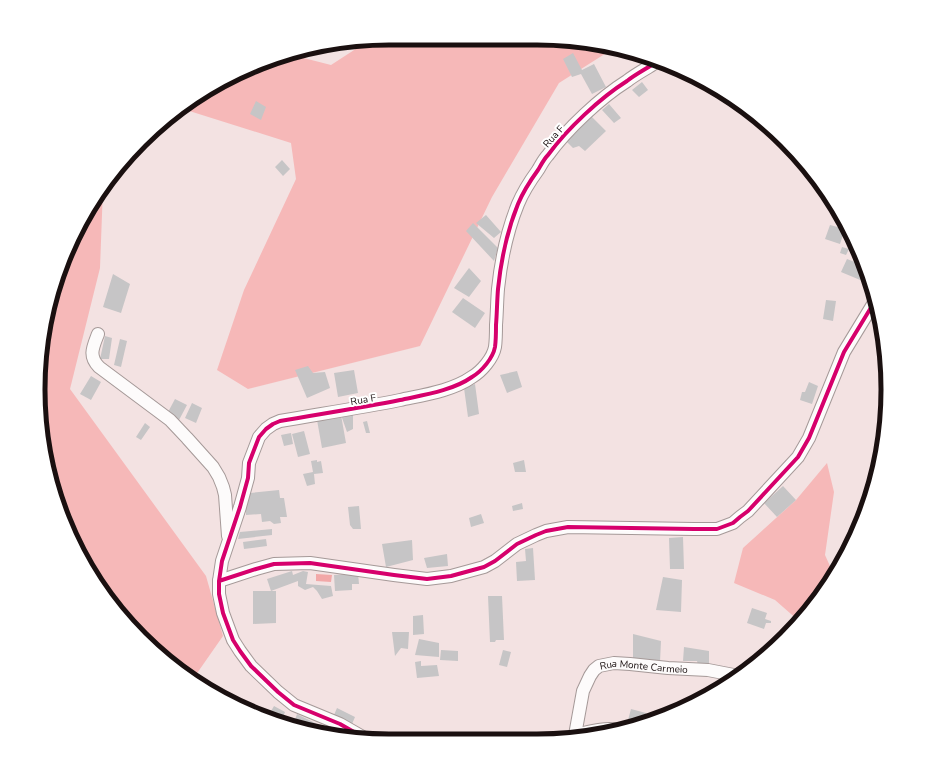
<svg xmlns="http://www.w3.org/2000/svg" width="926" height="779" font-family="'Nunito Sans',sans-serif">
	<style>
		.forest { fill: #f6b8b8 }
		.water { fill: #f2a8a8 }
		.building { fill: #c6c5c6 }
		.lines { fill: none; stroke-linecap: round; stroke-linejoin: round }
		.minor-casing { stroke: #a59998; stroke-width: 14 }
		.minor { stroke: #fdfbfb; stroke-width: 12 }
		.cycleway-casing { stroke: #fff; stroke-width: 6 }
		.cycleway { stroke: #d6006c; stroke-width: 4 }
		.labels { text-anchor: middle; stroke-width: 4; stroke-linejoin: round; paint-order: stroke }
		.street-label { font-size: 10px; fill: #1a1010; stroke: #fff }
		.rim { fill: none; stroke: #1a1010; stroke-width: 5 }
	</style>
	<rect width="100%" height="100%" fill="#f3e2e2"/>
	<path class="forest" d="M390,38L582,41L611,50L559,83L492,197L420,346L248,389L217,370L244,290L296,179L291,143L183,109L214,85L288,54L331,65L368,41Z
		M103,188L100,268L70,389L206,576L223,636L193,679L158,654L97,585L65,524L41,436L39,366L57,277L97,194Z
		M827,463L834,492L825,555L834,575L829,585L799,621L775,600L734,583L743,548L796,500Z"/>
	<path class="water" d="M316,574L332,575L331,582L316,581Z"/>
	<path class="building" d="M573,53L582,70L594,64L606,87L592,94L581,74L572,77L563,59Z
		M642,82L648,90L639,97L632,90Z
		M256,101L266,107L261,120L250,114Z
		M609,104L621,118L614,123L602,110Z
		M591,116L606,131L585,151L579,146L573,148L566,141Z
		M282,160L290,169L283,176L275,167Z
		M486,215L501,232L494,238L476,223Z
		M473,223L498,248L494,261L466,231Z
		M830,225L845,229L840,244L825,239Z
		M842,247L849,249L846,255L840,253Z
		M847,259L865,266L867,275L865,282L841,272Z
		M469,268L481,281L469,297L454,288Z
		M113,274L130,284L121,313L103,307Z
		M463,298L485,313L475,328L452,312Z
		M826,300L836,301L833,321L823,319Z
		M105,336L112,338L109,359H100Z
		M120,339L127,341L121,367L114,365Z
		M308,366L313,373L325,372L330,388L307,398L295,370Z
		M354,370L358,393L338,397L334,373Z
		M517,371L522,387L507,393L500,375Z
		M91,376L101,382L91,400L80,394Z
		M809,382L818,386L812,404L800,400L802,392H805Z
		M475,384L479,414L468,417L464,388Z
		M175,399L187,405L179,420L167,414Z
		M192,403L202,408L196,423L185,418Z
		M341,415L346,443L322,448L317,420Z
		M341,415H353V429L347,432Z
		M367,421L370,433H366L363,422Z
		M145,423L150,427L141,440L136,437Z
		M304,431L310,454L298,457L292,434Z
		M291,433L293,444L284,446L281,435Z
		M317,460V462L321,461L323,473L314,474L315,484L307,486L303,474L313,472L311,461Z
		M524,460L526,472H515L513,463Z
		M783,486L796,500L777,517L764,503Z
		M279,490L280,498H284L287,517H280L281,523L274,524L270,521L262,522L261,514L246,515V505L250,493Z
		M522,503L523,509L513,511L512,506Z
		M359,506L361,529H353L350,525L348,507Z
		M481,514L484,523L471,527L469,518Z
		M272,529V535L238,539L240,532Z
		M683,537L684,569H670L669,538Z
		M266,539L267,546L244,549L243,542Z
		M412,540L413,560L386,567L382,544Z
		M533,548L535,580L517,581L516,562L526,561L525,549Z
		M447,554L448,566L427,568L424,558Z
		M292,571L293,575L303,571L308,572L306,584L331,586L333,596L322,599L317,591L313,587L305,590L298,586V581L271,591L267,579Z
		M358,573L359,584H352V590L335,591L334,575Z
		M663,577L682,580L681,612L656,610Z
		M253,591H276V623L253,624Z
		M488,596H502L504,640H496L495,642H490Z
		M752,608L767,613L765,619L771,621V623H766L764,629L747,623Z
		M423,615L424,634L413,635V616Z
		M392,632H409L408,649L401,648L395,656Z
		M633,634L661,641L660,662H633Z
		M419,639L439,643V657L415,655Z
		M684,647L709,651V665H698L697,661H683Z
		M441,650L458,651V661L440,660Z
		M503,650L511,652L507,667L499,665Z
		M421,661V666L437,665L439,676L417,678L415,662Z
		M725,679L732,680L733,681L712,692L710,687Z
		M274,706L285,712L281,723L277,722L267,718Z
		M337,708L355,717L352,724L334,715Z
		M631,709L646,713L644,723H641L628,720Z
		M648,713L653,716L652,720L647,722Z
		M297,714L317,724L314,730L293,726Z"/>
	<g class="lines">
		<g class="minor-casing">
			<g id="minor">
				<path d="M98,334C93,347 88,356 99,367L170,420L187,438L213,467L219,477L223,487L225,495L228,536"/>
				<path d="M219,581L256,569L274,564L310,563L394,575L427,579L451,576L484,567L495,561L517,544L536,535L546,531L568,527L694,529H717L733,523L740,517L748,511L798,457L809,438L844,352L875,301"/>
				<path id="s1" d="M575,735L583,691L590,676L594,670L599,666L614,663L630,664L668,668L708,670L739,676"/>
				<path d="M574,737L575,735C589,732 604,727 618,730"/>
				<path d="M368,740L340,724L294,705L278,692L251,666L240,651L233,640L223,613L219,594V581L222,561L240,507L248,478L249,463L259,437L266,429L273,424L280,421C320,414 360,408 400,400C423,395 452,391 472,377C482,371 493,358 495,347C496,340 496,332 496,325C497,313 497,301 498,289C501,260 507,231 518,204C523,192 530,181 538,170C541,165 544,159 548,155C567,129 600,98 627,81C636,74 646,69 655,63"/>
			</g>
		</g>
		<use href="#minor" class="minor"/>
		<g class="cycleway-casing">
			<path id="cycleway" d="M219,581L256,569L274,564L310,563L394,575L427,579L451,576L484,567L495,561L517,544L536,535L546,531L568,527L694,529H717L733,523L740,517L748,511L798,457L809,438L844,352L875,301
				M368,740L340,724L294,705L278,692L251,666L240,651L233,640L223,613L219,594V581L222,561L240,507L248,478L249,463L259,437L266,429L273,424L280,421C320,414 360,408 400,400C423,395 452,391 472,377C482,371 493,358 495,347C496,340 496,332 496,325C497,313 497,301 498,289C501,260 507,231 518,204C523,192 530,181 538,170C541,165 544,159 548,155C567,129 600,98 627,81C636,74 646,69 655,63"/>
		</g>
		<use href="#cycleway" class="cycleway"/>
	</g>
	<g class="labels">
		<g class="street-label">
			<text transform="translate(553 136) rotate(-48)" y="4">Rua F</text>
			<text transform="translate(363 399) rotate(-10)" y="4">Rua F</text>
			<text dy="4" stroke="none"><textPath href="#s1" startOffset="120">Rua Monte Carmeio</textPath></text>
		</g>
	</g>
	<path d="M0 0H926V779H0ZM389 45H537A344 344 0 0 1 881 389V390A344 344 0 0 1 537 734H389A344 344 0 0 1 45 390V389A344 344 0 0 1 389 45Z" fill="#fff" fill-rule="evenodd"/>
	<path class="rim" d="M389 45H537A344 344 0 0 1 881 389V390A344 344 0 0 1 537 734H389A344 344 0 0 1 45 390V389A344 344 0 0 1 389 45Z"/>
</svg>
